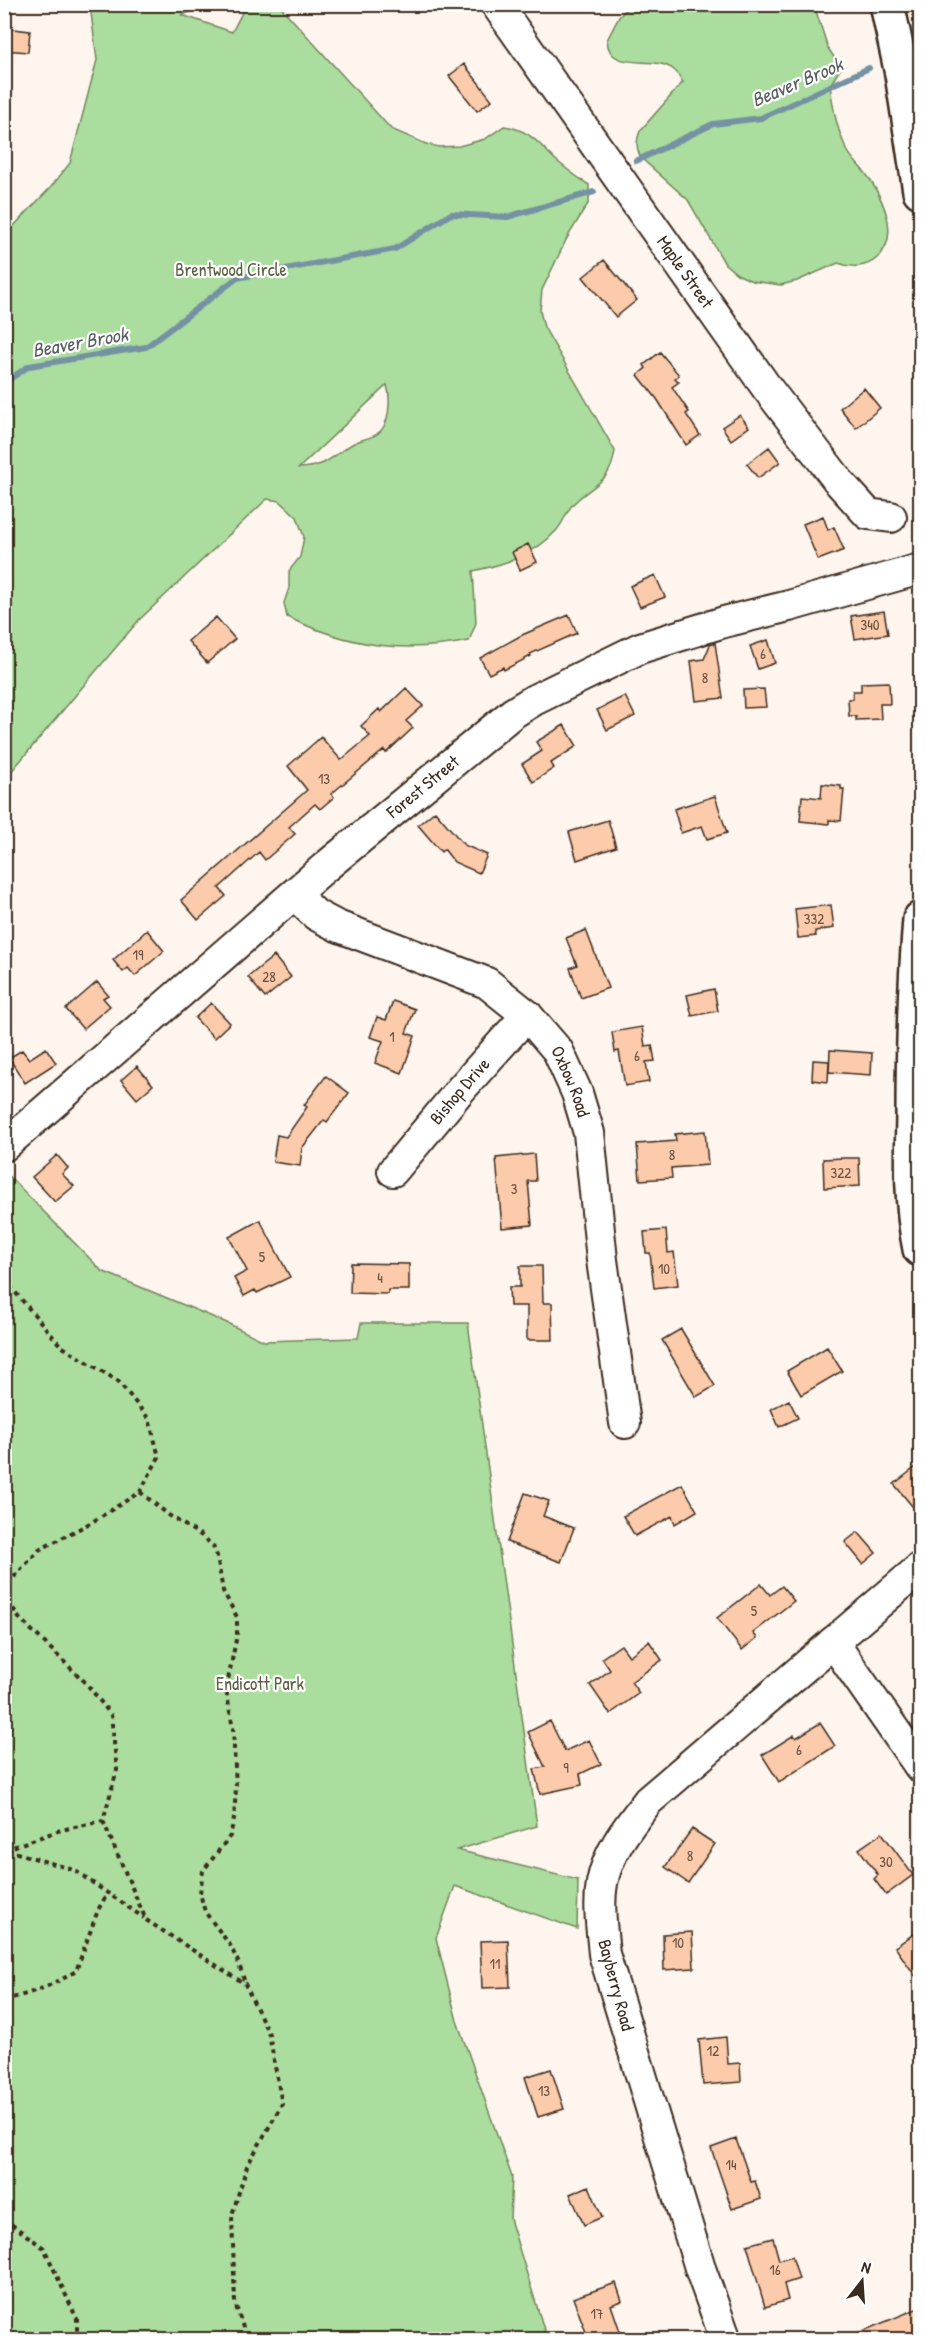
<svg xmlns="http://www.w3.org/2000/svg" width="925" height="2344" font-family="'Patrick Hand',sans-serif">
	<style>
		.green { fill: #abdd9e; stroke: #73845e; stroke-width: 1.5; fill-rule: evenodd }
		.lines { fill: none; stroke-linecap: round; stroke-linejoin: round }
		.stream { stroke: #7492a3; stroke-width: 6 }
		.building { fill: #fccbac; stroke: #3b2a1e; stroke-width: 1.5 }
		.minor-casing { stroke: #3b2a1e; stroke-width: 34 }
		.major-casing { stroke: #3b2a1e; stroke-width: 38 }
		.path { stroke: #3b2a1e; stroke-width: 4; stroke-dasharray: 4.5 4.5; stroke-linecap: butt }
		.minor { stroke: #fff; stroke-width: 30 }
		.major { stroke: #fff; stroke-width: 33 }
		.labels { text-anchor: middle; stroke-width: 4.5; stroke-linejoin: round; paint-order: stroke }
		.number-label { font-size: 15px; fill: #6b5242 }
		.park-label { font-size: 18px; fill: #5d6044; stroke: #fff }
		.street-label { font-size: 18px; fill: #3b2a1e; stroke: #fff }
		.water-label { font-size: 20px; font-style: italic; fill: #585e61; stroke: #fff }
	</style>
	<rect width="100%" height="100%" fill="#fef5ee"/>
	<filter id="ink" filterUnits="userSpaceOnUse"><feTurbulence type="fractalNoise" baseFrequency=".0167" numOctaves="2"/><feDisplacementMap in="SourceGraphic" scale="12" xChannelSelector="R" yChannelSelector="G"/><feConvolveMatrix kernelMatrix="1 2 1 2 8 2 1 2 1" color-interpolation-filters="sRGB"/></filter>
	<g filter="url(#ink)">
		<path class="green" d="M90,5H210L182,15L232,32L246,5H279L391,129L426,144L439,147L459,146L485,139L504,126C532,130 539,145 558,162C568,170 578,178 589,185V202L567,238L542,290L540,311L544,327L615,451C610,485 593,483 573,504C566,512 563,524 556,531C533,556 505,564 473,571L476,623L469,641C401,654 349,646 287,617L284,603L289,588V571L300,557L304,537L297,517L280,501L267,499L139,620L5,779V235L51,187L70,163L97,60ZM387,385C391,399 390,426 377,434C370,439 361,439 354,443C332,455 329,467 299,468Z
			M630,5H814L828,48L841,68L830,85C833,107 836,127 846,148C852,161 864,169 871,181C885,204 900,237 877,258C866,268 851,268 838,263L797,281L781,285L752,281L737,274L725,264L688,200L641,158C636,148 636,141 640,131L683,82C680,78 678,73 674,70C655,53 609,75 607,40L619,17Z
			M5,1172L102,1271L227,1323L264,1341L358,1338L361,1323H468L537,1826L457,1850L578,1880L577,1929L455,1886L436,1938L457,2021L512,2177L510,2219L547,2339H5Z"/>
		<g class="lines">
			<path class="stream" d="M636,161L713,124L761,118L869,68
				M4,383L29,366L146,347L237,278L395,249L451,214L507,217L594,192"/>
		</g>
		<path class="building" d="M4,28L30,31L28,52L4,50Z
			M464,64L492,100L477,111L449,76Z
			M604,260L637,300L616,317L583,277Z
			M660,352L679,375L675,378L679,382L672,387L689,412L686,414L700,435L686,445L657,399L638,375L646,368L644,365Z
			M864,388L880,408L856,428L840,408Z
			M740,415L749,427L731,440L722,427Z
			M769,447L780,462L758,478L747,464Z
			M823,516L828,530L834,527L844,550L818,560L803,524Z
			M528,544L537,562L520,570L512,552Z
			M655,575L665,597L640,607L630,586Z
			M884,611L888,634L855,639L851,616Z
			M569,615L577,633L530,654L531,656L504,670L503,667L489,674L480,658L522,635Z
			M216,617L235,639L207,663L188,641Z
			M768,640L775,663L758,669L750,646Z
			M715,643L723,698L696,701L691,661L704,659L710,645Z
			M889,682L890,704H880L881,719L856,720V716H849L848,699H853V691H861V683Z
			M406,688L423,706L406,721L413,728L386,753L384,750L331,794L334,797L320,809L315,804L289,827L295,834L265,860L259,852L219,888L226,896L198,920L181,900L307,790L288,766L321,737L341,760L370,736L361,726L379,709L381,712Z
			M764,689L766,707L744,708L743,690Z
			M625,696L635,716L607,730L597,710Z
			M564,725L577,746L551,763L554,768L533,782L522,764L542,751L536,742Z
			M822,784L841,786V789H844L841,821L829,820V824L800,821L802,796L821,798Z
			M715,796L727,833L707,839L702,826L681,833L674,809Z
			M435,811L464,845L487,855L479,873L454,862L444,849L441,852L418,825Z
			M608,820L616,847L577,860L569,832Z
			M831,905L834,928L815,931L816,936L798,938L795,909Z
			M147,930L164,951L135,976L128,968L123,972L113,960Z
			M586,930L608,988L581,998L570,968L577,965L566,938Z
			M274,956L291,977L265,998L248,977Z
			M97,982L108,995L103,998L110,1006L83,1029L66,1009Z
			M714,989L718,1011L692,1016L687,995Z
			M393,1001L415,1009L406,1033L415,1036L402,1073L375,1063L383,1041L370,1037L377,1017L386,1020Z
			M211,1003L230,1023L214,1038L195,1018Z
			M642,1027L645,1046L652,1045L655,1061L646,1062L649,1082L625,1086L619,1051L615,1052L612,1032Z
			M46,1048L56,1063L25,1083L9,1058L22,1050L29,1059Z
			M830,1050L872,1053L871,1075L829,1072Z
			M813,1060L829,1061L828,1082L812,1080Z
			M137,1066L153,1085L137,1099L121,1080Z
			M326,1076L349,1093L327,1122L324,1120L302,1148L300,1166L273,1162L277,1135L286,1137L307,1107L304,1105Z
			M705,1131L708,1165L671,1168L672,1178L640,1180L637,1144L676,1141L675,1134Z
			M534,1154L536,1181H528L532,1225L502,1228L496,1158Z
			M57,1155L68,1168L62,1174L74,1186L55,1202L32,1177Z
			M844,1158H859L860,1186L824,1188L823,1159Z
			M260,1220L290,1277L257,1293L255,1290L244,1296L234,1278L247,1271L229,1237Z
			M666,1230L668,1253L674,1252L678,1285L654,1288L650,1253H646L644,1232Z
			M351,1263L409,1264V1290H388V1294L350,1293Z
			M520,1266H542L543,1303H552L553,1340H527V1306H510L509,1287H520Z
			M681,1329L715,1386L696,1397L662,1340Z
			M827,1347L842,1371L801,1395L787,1371Z
			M789,1400L798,1418L779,1427L771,1409Z
			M921,1463V1517L894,1484Z
			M682,1484L697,1511L675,1524L672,1516L635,1536L623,1516Z
			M525,1493L549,1501L543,1516L574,1528L561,1562L507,1542Z
			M858,1532L876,1553L863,1564L845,1542Z
			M761,1584L770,1595L782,1586L794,1601L753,1633L757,1638L742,1650L717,1618Z
			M649,1641L662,1660L631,1682L639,1693L610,1714L590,1685L610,1670L602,1658L621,1645L629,1656Z
			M550,1721L565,1751L589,1740L601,1764L580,1774L582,1785L540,1794L534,1769L545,1767L528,1732Z
			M820,1723L835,1746L779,1782L762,1755L794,1735L796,1738Z
			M692,1829L715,1844L688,1883L665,1867Z
			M882,1833L913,1875L886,1895L874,1879L878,1875L859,1849Z
			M921,1929V1984L895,1947Z
			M692,1932L694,1968L664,1970L663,1934Z
			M508,1940L510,1987L482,1988L480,1941Z
			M726,2037L728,2064L740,2063L741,2082L703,2085L699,2040Z
			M551,2069L564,2109L538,2117L525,2077Z
			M736,2139L751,2182L755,2181L761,2199L732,2209L711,2148Z
			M589,2186L602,2217L584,2225L570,2194Z
			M773,2238L779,2260L792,2256L799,2279L784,2284L788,2300L765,2307L747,2245Z
			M616,2283L622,2301L611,2305L623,2340H589L573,2298Z
			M921,2307V2336L913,2340H841Z"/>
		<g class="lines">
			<g class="minor-casing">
				<g id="minor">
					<path id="s1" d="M496,4L767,388L840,483L868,514L891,517"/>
					<path id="s2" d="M295,895L316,915L337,926L487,983L527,1015L558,1051L577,1093L589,1133L602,1260L625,1423"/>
					<path id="s3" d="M4,1146L324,868L513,713L534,700L640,648L724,622L789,606L920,569"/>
					<path id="s4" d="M393,1171L461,1089L527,1015"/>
					<path d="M833,1642L920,1767"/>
					<path d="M726,2340L701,2271L604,1954C602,1931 598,1906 602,1883C608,1851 629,1826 648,1801L920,1568"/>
				</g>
			</g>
			<g class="major-casing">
				<path id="major" d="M887,4L902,74L920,191
					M920,919C915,985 913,1050 913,1116C912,1161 911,1206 920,1249"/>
			</g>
			<path class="path" d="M4,1279L61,1346L118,1381L149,1419L159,1457L140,1492L92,1522L39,1550L4,1588
				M140,1492L170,1516L202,1536L213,1546L217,1556L223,1591L237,1617V1635L226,1690L233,1728L236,1787L234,1819L230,1836L203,1871L200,1893L205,1912L230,1945L239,1964L245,1983
				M4,1593L19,1618L86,1683L111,1715L117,1770L103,1821L61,1830L4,1850
				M103,1821L146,1920L245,1984L269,2034L282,2104L247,2166L232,2215L235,2303L247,2340
				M7,1850L74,1870L144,1918
				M4,2000C30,1994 54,1985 76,1971L98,1910L108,1892
				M4,2219L44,2248L77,2319V2340"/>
			<use href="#minor" class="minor"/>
			<use href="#major" class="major"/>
		</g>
	</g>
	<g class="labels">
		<g class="number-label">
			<text x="870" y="630">340</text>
			<text x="763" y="659">6</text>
			<text x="705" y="683">8</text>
			<text x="324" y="784">13</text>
			<text x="814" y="924">332</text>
			<text x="138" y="960">19</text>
			<text x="269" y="982">28</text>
			<text x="392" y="1042">1</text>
			<text x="637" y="1061">6</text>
			<text x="672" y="1160">8</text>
			<text x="841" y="1178">322</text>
			<text x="514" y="1194">3</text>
			<text x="262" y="1262">5</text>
			<text x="664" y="1274">10</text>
			<text x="380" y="1283">4</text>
			<text x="754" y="1616">5</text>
			<text x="799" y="1755">6</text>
			<text x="566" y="1773">9</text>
			<text x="690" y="1861">8</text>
			<text x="886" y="1867">30</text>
			<text x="678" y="1948">10</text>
			<text x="495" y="1969">11</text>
			<text x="713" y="2056">12</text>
			<text x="544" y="2096">13</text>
			<text x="731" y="2170">14</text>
			<text x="775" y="2275">16</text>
			<text x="597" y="2319">17</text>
		</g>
		<g class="park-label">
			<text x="231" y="276">Brentwood Circle</text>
			<text x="260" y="1690">Endicott Park</text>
		</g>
		<g class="street-label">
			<text dy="6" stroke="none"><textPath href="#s1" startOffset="328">Maple Street</textPath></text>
			<text dy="6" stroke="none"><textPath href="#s3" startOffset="552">Forest Street</textPath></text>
			<text dy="6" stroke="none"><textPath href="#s2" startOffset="345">Oxbow Road</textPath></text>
			<text dy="6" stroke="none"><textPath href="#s4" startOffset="104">Bishop Drive</textPath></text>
			<text transform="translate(616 1985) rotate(75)" y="6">Bayberry Road</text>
		</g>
		<g class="water-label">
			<text transform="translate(797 82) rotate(-23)" y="7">Beaver Brook</text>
			<text transform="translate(80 342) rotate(-10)" y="7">Beaver Brook</text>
		</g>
	</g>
	<rect width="925" height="2344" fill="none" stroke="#fff" stroke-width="24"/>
	<rect x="12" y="12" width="901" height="2320" fill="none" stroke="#3b2a1e" stroke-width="2" filter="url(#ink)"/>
	<g transform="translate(862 2281) rotate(17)" stroke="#ffffff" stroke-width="4.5" paint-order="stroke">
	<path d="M0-4.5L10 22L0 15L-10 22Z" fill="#3b2a1e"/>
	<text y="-9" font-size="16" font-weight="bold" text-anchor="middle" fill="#3b2a1e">N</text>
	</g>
</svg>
